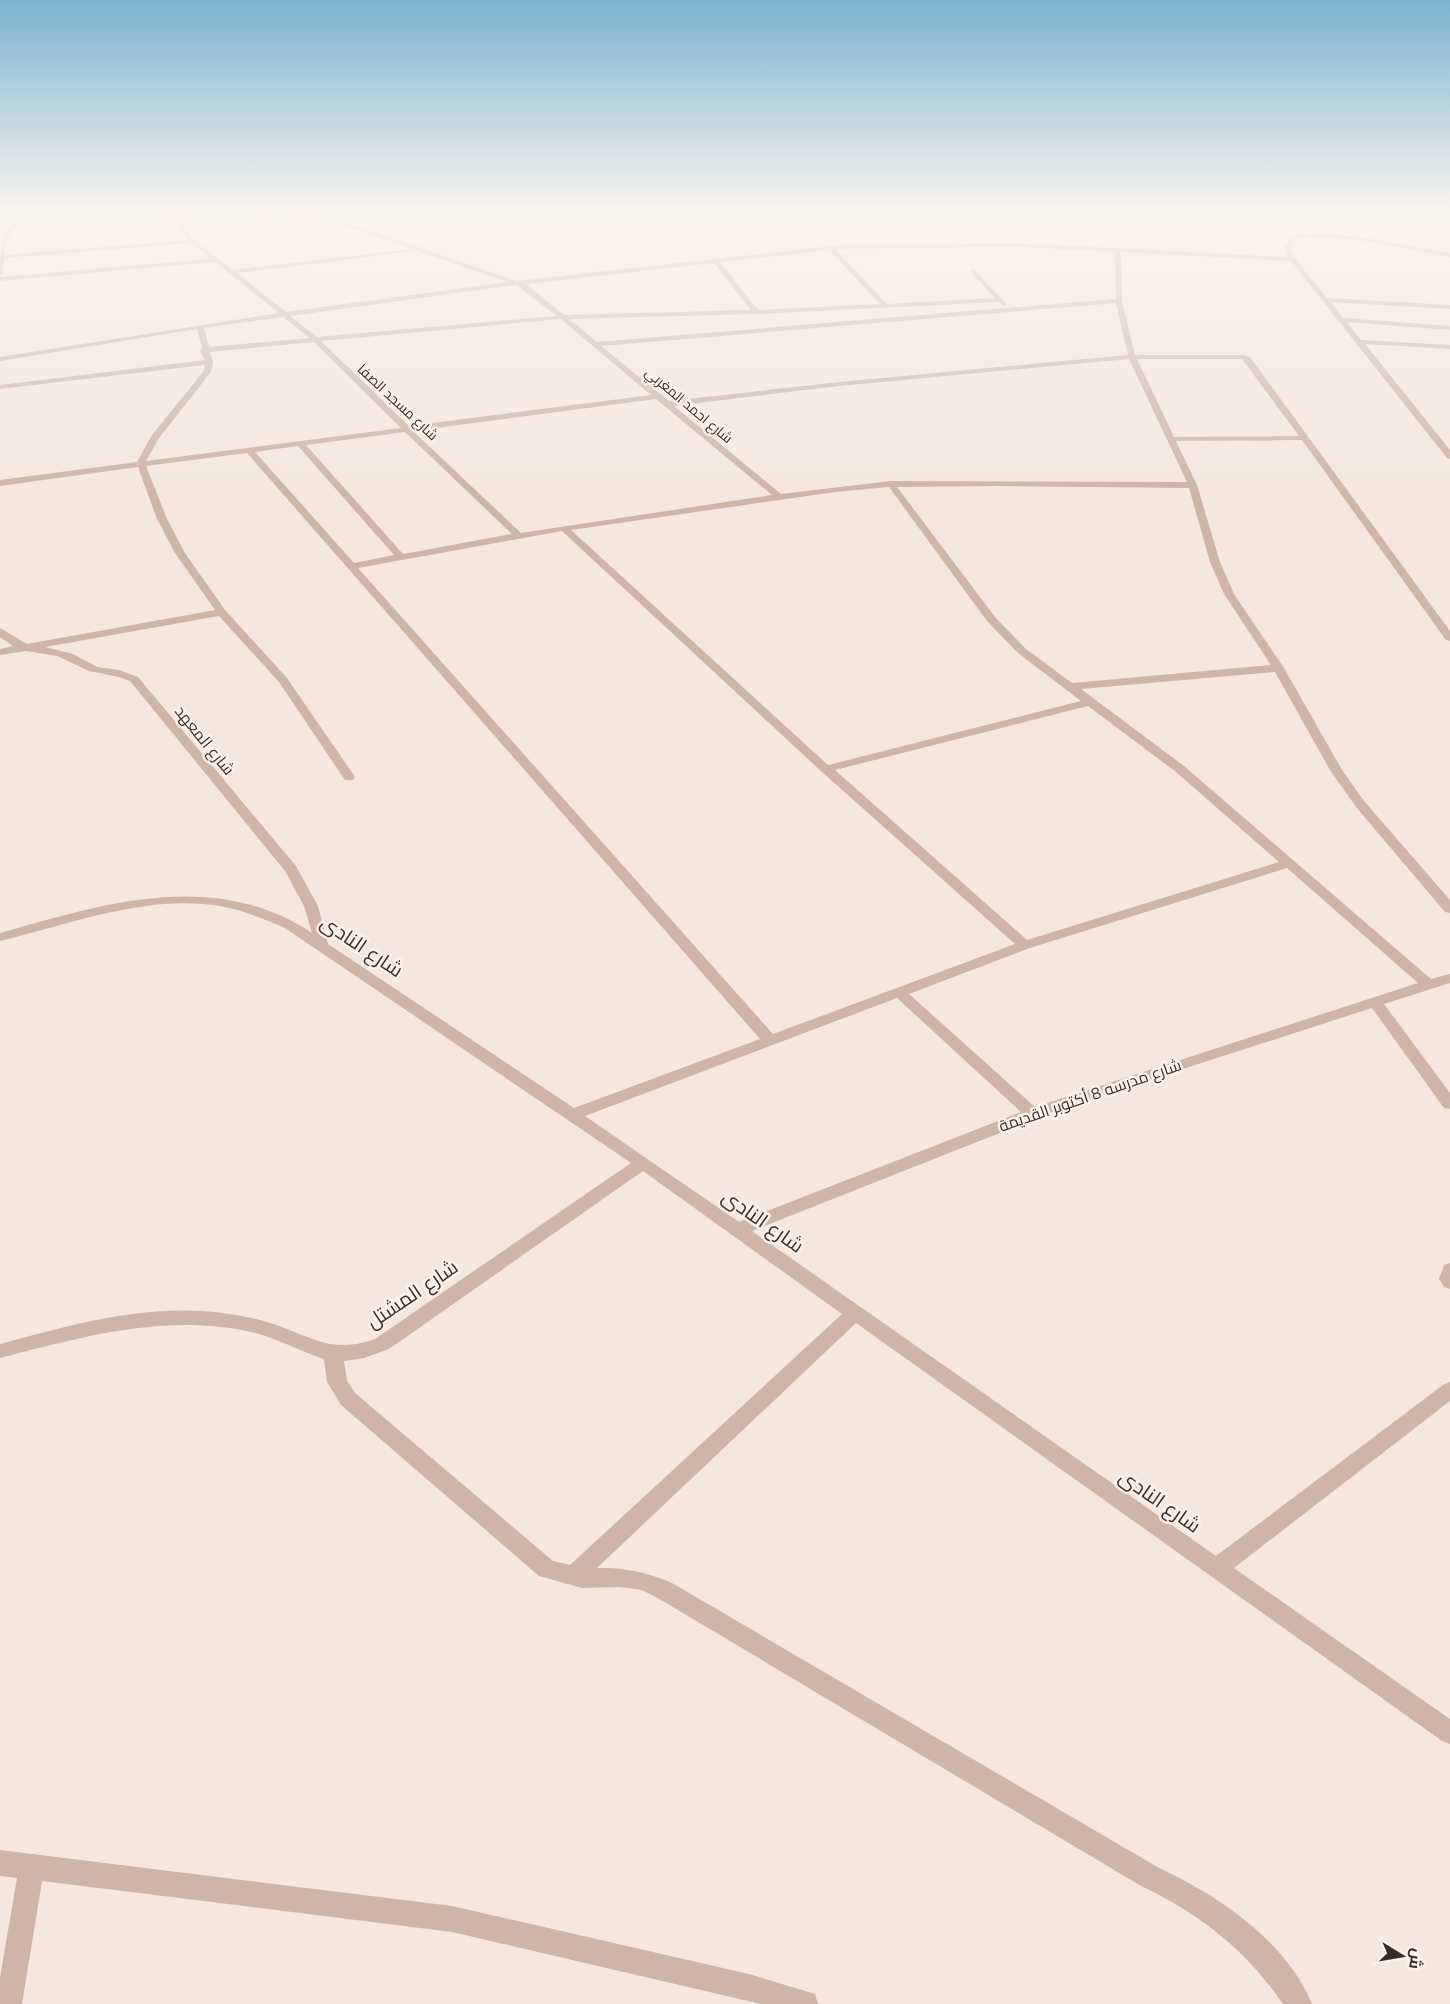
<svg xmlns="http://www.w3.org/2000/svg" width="1450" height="2004" font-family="'Nunito Sans',Cairo,sans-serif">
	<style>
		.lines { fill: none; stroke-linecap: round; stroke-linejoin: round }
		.street { fill: #ceb5a6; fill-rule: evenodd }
		.labels { text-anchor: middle; stroke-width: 5; stroke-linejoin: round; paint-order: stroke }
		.far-street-label { font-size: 14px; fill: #3a2c28; stroke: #fcf1e9 }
		.street-label { font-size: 16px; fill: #3a2c28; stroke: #fcf1e9 }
		.near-street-label { font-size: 20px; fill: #3a2c28; stroke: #fcf1e9 }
	</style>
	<rect width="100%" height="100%" fill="#f5e7dc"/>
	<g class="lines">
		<path class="street" d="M0,213L346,222L517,281L840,245L1014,243L1288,257L1285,248L1291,237C1332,227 1406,246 1450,253V257C1410,250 1332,231 1295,239L1291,248L1294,257L1327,298L1450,305V309L1331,302L1343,318L1450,326V330L1347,322L1361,340L1450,345V349L1365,344L1450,450V459L1447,458L1291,261L1121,252L1122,301L1135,355H1243L1250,357L1450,631V641L1446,640L1302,440L1176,441L1197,485L1220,562L1234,594L1284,668L1342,770L1364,801L1450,900V913L1445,912L1356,807L1330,770L1275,672L1081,689L1184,766L1431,979L1450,974V983L1384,1004L1450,1093V1109L1444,1108L1372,1008L1068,1106L752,1231L1216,1556L1443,1385L1450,1382V1401L1234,1568L1450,1719V1744L1442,1741L856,1323L597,1568C625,1567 646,1572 672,1583L1159,1868C1218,1895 1287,1942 1312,2004H1283C1246,1950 1200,1914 1141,1886L656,1597L642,1590L620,1587L582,1588L539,1576L341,1405L327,1382L324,1359C299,1351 277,1338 251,1332C165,1313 83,1337 0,1358V1344C67,1326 132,1307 203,1311C226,1313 248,1316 270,1323C312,1336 330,1355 375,1339L631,1163L285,928C264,919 243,910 220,906C146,894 71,924 0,941V933C104,904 214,868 312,933L304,906L285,871L130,681L119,677L89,671L57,656L26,651L0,655V649L13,646L0,637V628L27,644L215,610L175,553L157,519L138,467L0,486V480L137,462L152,435L203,372L205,365L0,389V385L205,360L200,350L202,348L197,329L0,361V357L279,313L215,262L0,281V277L211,259L192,243L4,258L3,274L0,276C0,252 0,229 22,217H0ZM29,217L175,221L180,231L188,240L4,255C7,235 13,227 29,217ZM181,221L345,226L508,282L286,312L237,273L416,251L413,249L233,270C216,256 190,242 181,221ZM1014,247L1115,252L1116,299L597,342L569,319L756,314L999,302L1004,306L1006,303L973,269L971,272L995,298L887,304L835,249ZM829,250L880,304L758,310L720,262ZM714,263L751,310L564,315L526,284ZM516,285L557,316L317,337L290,316ZM1116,303L1128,355L839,382L669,401L601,346ZM283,317L310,338L209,347L204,328ZM561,319L651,395L409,426L321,341ZM314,342L401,428L146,461L159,438L211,372L213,362L210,352ZM1129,359L1187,482L891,481L781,494L674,406L839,386ZM1137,359H1242L1299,436L1174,437ZM656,399L772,495L521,533L413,431ZM405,432L512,534L403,554L306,445ZM298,446L394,555L354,563L255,452ZM247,453L760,1039L574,1108L328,944L318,906L296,866L138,677L119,670L97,667L73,654L45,647L219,616L279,682L345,780H353L355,777L287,678L225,610L185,553L167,519L146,466ZM997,486L1189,488L1210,562L1224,594L1271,665L1072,683L1026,649L995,617L897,487ZM889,487L987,621L1018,653L1081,701L828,765L571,530L835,492ZM562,531L822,772L1015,944L773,1034L358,568ZM1088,706L1176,772L1279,862L1027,940L835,770ZM1287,868L1418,983L1035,1107L909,994L1030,948ZM897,998L1021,1112L739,1222L585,1116ZM643,1171L842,1314L570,1565L553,1561L355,1393L347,1381L344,1361L364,1358L389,1349Z
			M1450,1263V1289L1444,1287L1439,1279L1444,1265Z
			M0,1850L452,1906L749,1974L815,1994L818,2004H761L452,1932L42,1881L22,2004H0V1978L17,1878L0,1876Z"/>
	</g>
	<linearGradient id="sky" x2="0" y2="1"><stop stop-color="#7bb4d2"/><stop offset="0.43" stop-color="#faf4ef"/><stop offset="1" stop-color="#faf4ef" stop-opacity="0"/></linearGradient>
	<rect width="1450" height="493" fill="url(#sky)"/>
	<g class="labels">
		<g class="far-street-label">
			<text transform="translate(398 402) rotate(43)" y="5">شارع مسجد الصفا</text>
			<text transform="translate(689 405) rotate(40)" y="5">شارع احمد المغربي</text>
		</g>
		<g class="street-label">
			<text transform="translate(205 740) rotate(51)" y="6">شارع المعهد</text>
			<text transform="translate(1090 1095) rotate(-19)" y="6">شارع مدرسه 8 أكتوبر القديمة</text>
		</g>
		<g class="near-street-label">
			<text transform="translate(362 946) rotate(34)" y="7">شارع النادى</text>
			<text transform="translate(763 1221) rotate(35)" y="7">شارع النادى</text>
			<text transform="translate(412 1294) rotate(-34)" y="7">شارع المشتل</text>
			<text transform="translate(1160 1501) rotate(35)" y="7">شارع النادى</text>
		</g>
	</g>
	<g transform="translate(1402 1956) rotate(101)" stroke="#fcf1e9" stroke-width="4.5" paint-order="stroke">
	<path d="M0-4.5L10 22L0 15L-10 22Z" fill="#3a2c28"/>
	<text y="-9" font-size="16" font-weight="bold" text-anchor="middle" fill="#3a2c28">ش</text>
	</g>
</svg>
